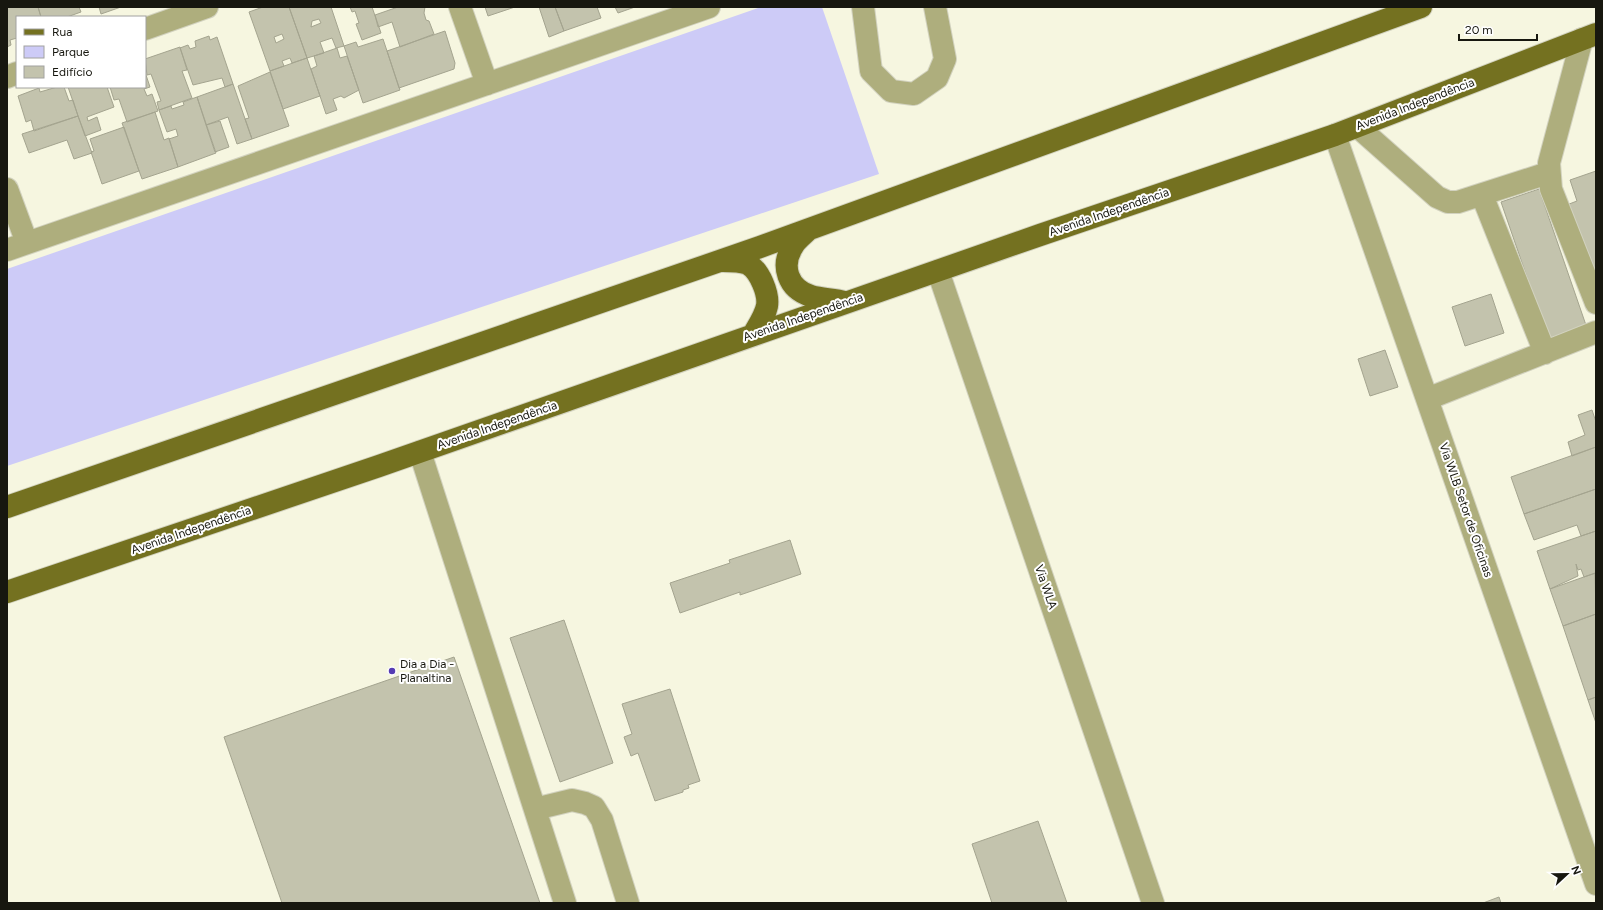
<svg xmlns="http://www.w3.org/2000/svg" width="1603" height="910" font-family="Figtree,sans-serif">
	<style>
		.green { fill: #cdcbf7 }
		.building { fill: #c3c3ad; stroke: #a4a48f; fill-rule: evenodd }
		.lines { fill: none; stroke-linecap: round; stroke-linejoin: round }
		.minor-casing { stroke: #d2d2bf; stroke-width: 24 }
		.major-casing { stroke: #d2d2bf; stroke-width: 24 }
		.minor { stroke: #aeae7d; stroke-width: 22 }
		.major { stroke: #747120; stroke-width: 22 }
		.poi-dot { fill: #553bb3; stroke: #fff; stroke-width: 1.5 }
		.labels { text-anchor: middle; stroke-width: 4; stroke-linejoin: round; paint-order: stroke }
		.street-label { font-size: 12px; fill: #17170f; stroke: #fff }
		.poi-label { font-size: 12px; fill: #17170f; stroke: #fff; text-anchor: start }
	</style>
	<rect width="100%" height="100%" fill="#f6f6e0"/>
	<path class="green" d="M761,7H822L879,174L7,466V269Z"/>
	<path class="building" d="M7,7H38L41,17H17V38L10,40L11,45L7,47Z
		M38,7H79L81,12L67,17H41Z
		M99,7H121L101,14Z
		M263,7H289L307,58L292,63L290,58L282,61L284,66L270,71L249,12ZM282,34L284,39L276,43L274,37Z
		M289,7H331L344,46L336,48L332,38L320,42L324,53L307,58ZM319,19L321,23L311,27L312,21Z
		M350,7H372L381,33L362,40L356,24L359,23L355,11L352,12Z
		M398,7H425L424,13L426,20L429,21L434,34L400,47L392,22L378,27L375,15Z
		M485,7H515L488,16Z
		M539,7H555L564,31L549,37Z
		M555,7H597L601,18L564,31Z
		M615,7H635L618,13Z
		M445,31L455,63L454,69L399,88L387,51Z
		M209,36L210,40L217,37L233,84L225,87L222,78L193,85L180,48L188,45L190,49L196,47L195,41Z
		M383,39L400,90L363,103L344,46L356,42L358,47Z
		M180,47L187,70L182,71L192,98L159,110L157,102L161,101L151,74L147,75L145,59Z
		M337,48L340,58L347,56L359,90L344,98L341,96L333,99L337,110L326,114L311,69L317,66L314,56Z
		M307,58L320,96L283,109L270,71Z
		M145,72L150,87L144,89L147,96L152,94L158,111L127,122L119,99L114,100L110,87H145Z
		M270,72L289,126L252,139L245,119L249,118L238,86Z
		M233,84L252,139L237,144L228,117L206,125L197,97Z
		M57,87H64L69,101L73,100L78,116L34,131L31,120L26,122L18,96L39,88L40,92Z
		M68,87H107L114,107L87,117L88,121L97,117L101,130L85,136Z
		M197,97L216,153L178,167L169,139L178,136L176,129L167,132L159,110L171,106L172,109L184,105L183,102Z
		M155,112L164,140L169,138L178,167L142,179L122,123Z
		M78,116L92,153L74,159L67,140L29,153L22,134Z
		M220,121L229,147L215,152L206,125Z
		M124,127L139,171L102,184L91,152L94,151L90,139Z
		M1596,171V277L1564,206L1577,201L1570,180Z
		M1539,189L1588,331L1550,344L1501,202Z
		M1491,294L1504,333L1465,346L1452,307Z
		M1385,350L1398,387L1370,396L1358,359Z
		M1592,410L1596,422V447L1572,456L1568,442L1585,435L1578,415Z
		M1596,447V489L1524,514L1511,477Z
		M1596,489V531L1581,536L1577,525L1534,540L1524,514Z
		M1596,531V573L1584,577L1581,569L1578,570L1576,564L1578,576L1550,589L1537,551Z
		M790,540L801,574L740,595V592L680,613L670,583L730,563L729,560Z
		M1595,573L1596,614L1563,626L1550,589Z
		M1596,614V697L1588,700L1563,626Z
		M564,620L613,763L560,782L510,638Z
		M454,657L540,903H282L224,737Z
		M670,689L700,781L688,785L689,788L683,790V792L655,801L638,753L631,756L624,737L632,734L622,704Z
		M1596,697V723L1588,700Z
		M1038,821L1067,903H992L972,844Z
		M1499,897L1501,903H1483Z"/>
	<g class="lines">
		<g class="minor-casing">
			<path id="minor" d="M460,7L487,84
				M863,7L871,71L891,91L914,94L937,78L945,59L935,7
				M145,29L207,7
				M1582,39L1549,163L1551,189L1596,303
				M7,77L17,73
				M1358,127L1437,197L1448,202H1458L1548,173
				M1335,135L1596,884
				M7,189L27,243
				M1482,195L1545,353
				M7,250L709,7
				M938,271L1153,903
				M1427,399L1596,332
				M420,452L565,903
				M535,809L572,800L585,803L594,807L602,820L628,903"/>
		</g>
		<g class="major-casing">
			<path id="major" d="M808,230C803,235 796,240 793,246C780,266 788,289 811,296C821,299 834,299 845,302
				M723,261C731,261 741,261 748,264C760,271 769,294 767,306C765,316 758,326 753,335
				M7,507L760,247L1421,7
				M7,592L379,466L1040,235L1335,135L1596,34"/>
		</g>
		<use href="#minor" class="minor"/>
		<use href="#major" class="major"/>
	</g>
	<circle class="poi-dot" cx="392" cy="671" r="4"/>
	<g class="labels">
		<g class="street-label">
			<text transform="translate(1415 104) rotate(-21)" y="4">Avenida Independência</text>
			<text transform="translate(1109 212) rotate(-19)" y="4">Avenida Independência</text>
			<text transform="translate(803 317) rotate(-19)" y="4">Avenida Independência</text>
			<text transform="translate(497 425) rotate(-19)" y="4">Avenida Independência</text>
			<text transform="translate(1466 510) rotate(71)" y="4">Via WLB Setor de Oficinas</text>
			<text transform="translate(191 530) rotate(-19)" y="4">Avenida Independência</text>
			<text transform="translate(1046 587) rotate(71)" y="4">Via WLA</text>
		</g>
		<g class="poi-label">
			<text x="400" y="668">Dia a Dia -<tspan x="400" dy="14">Planaltina</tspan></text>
		</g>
	</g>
	<rect width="1603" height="910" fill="none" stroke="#17170f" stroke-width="16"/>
	<rect x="16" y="16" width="130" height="72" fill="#ffffff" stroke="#a2a29f"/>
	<rect x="24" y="29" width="20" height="6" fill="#747120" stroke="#a2a29f"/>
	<text x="52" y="36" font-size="12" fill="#17170f">Rua</text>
	<rect x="24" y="46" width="20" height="12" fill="#cdcbf7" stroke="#a2a29f"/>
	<text x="52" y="56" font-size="12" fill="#17170f">Parque</text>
	<rect x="24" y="66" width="20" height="12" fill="#c3c3ad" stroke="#a2a29f"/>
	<text x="52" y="76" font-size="12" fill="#17170f">Edifício</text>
	<g transform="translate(1567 874) rotate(68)" stroke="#ffffff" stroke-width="3" paint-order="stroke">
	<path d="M0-3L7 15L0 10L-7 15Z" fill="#17170f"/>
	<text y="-6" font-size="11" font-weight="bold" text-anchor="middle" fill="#17170f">N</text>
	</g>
	<path d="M1459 34v6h78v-6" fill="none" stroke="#17170f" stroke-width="2"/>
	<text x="1465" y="34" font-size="12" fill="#17170f" stroke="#ffffff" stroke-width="3" paint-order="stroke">20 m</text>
</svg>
